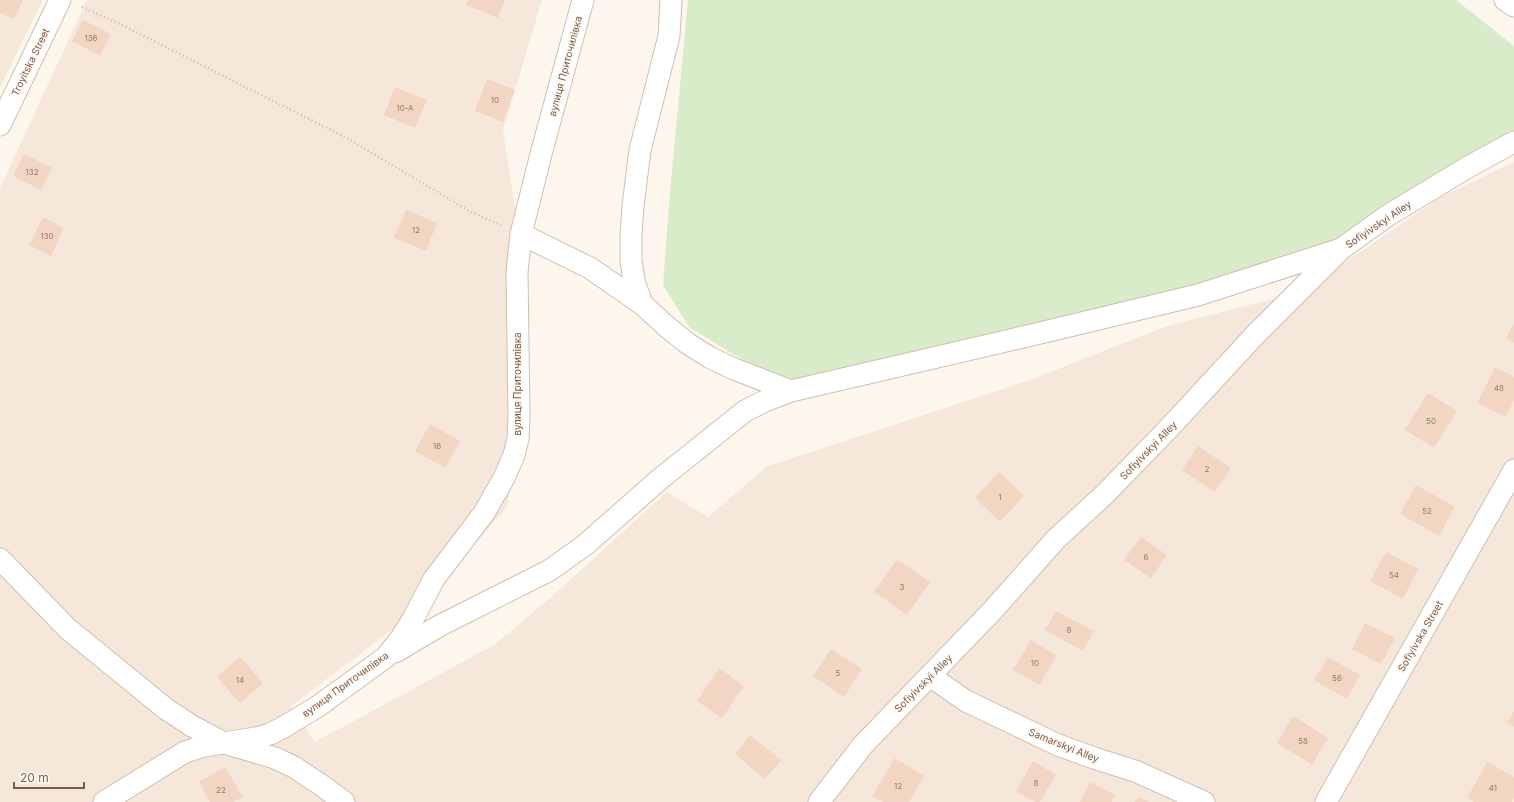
<svg xmlns="http://www.w3.org/2000/svg" width="1514" height="802" font-family="Inter,sans-serif">
	<style>
		.residential { fill: #f5e8da }
		.green { fill: #d8ecc9 }
		.building { fill: #f3d5c3 }
		.lines { fill: none; stroke-linecap: round; stroke-linejoin: round }
		.minor-casing { stroke: #d1beb0; stroke-width: 23 }
		.path { stroke: #d9b8a5; stroke-width: 2.5; stroke-dasharray: 1 3; stroke-linecap: butt }
		.minor { stroke: #fff; stroke-width: 21 }
		.labels { text-anchor: middle; stroke-width: 3.5; stroke-linejoin: round; paint-order: stroke }
		.number-label { font-size: 8px; fill: #987a6a }
		.street-label { font-size: 10px; fill: #7a5c4d; stroke: #fffaf3 }
	</style>
	<rect width="100%" height="100%" fill="#fdf6ec"/>
	<path class="residential" d="M0,0H43L0,87Z
		M87,0H542L503,130L518,227V446L507,507L414,613L291,706L315,742L494,645L549,599L667,492L708,517L766,467L1030,380L1167,326L1301,292L1441,197L1514,162V802H0V188Z"/>
	<path class="green" d="M688,0H1456L1514,46V147L1340,259L813,384L772,378L689,327L663,285L670,192Z"/>
	<path class="building" d="M0,0H23L14,19L0,13Z
		M468,0H505L498,18L466,5Z
		M83,20L111,34L100,56L72,41Z
		M487,79L515,90L503,122L475,111Z
		M395,87L427,100L415,128L384,115Z
		M24,154L52,168L41,190L13,176Z
		M406,210L437,223L426,251L394,238Z
		M43,217L64,228L51,256L29,245Z
		M1514,324V343L1506,338Z
		M1495,367L1514,377V400L1506,417L1477,403Z
		M1428,393L1457,411L1434,448L1405,430Z
		M430,424L460,441L445,468L415,451Z
		M1198,446L1231,468L1215,492L1182,470Z
		M999,472L1024,496L1000,522L975,498Z
		M1416,485L1455,507L1439,536L1400,514Z
		M1141,537L1167,555L1151,578L1124,560Z
		M1386,552L1418,569L1403,599L1370,581Z
		M897,559L930,582L907,615L874,592Z
		M1056,611L1094,631L1083,651L1045,630Z
		M1365,623L1395,638L1381,664L1352,649Z
		M1031,640L1057,656L1039,685L1013,670Z
		M831,649L862,669L844,697L813,676Z
		M240,657L263,683L240,703L217,677Z
		M1328,657L1360,675L1347,699L1314,680Z
		M719,668L744,686L722,718L697,701Z
		M1514,711V727L1507,723Z
		M1293,716L1328,738L1312,765L1277,743Z
		M750,735L781,760L765,779L735,754Z
		M895,758L924,776L909,802H883L872,796Z
		M1033,761L1056,775L1040,802H1035L1016,791Z
		M1487,762L1514,777V798L1512,802H1474L1467,798Z
		M225,767L243,797L233,802H210L199,782Z
		M1090,782L1115,795L1112,802H1080Z
		M1138,797L1149,802H1135Z"/>
	<g class="lines">
		<g class="minor-casing">
			<path id="minor" d="M671,0L669,36L640,150L633,206L631,235V260L634,281L642,304L666,326L687,343L709,357L734,369L791,391L1036,334L1198,295L1341,249
				M1505,0L1514,6
				M0,125L60,0
				M521,234L590,268L642,304
				M0,559L68,629L166,709L192,726L224,743L275,758L294,767L324,787L344,802
				M395,652L439,626L550,570L585,545L660,479L745,411L765,401L791,391
				M930,676L966,701L1058,745L1094,758L1135,771L1204,802
				M104,802L185,752L204,746L256,738L270,734L282,728L317,707L386,657L401,638L413,619L434,579L484,513L504,478L514,455L518,439L519,417L517,272L521,234L541,154L583,0
				M819,802L863,745L993,610L1056,539L1105,494L1170,427L1254,336L1341,249L1387,216L1468,167L1514,142
				M1326,802L1514,470"/>
		</g>
		<path class="path" d="M82,7L124,26L345,137L471,212L501,225"/>
		<use href="#minor" class="minor"/>
	</g>
	<g class="labels">
		<g class="number-label">
			<text x="91" y="41">136</text>
			<text x="495" y="103">10</text>
			<text x="405" y="111">10-А</text>
			<text x="32" y="175">132</text>
			<text x="416" y="233">12</text>
			<text x="47" y="239">130</text>
			<text x="1499" y="391">48</text>
			<text x="1431" y="424">50</text>
			<text x="437" y="449">16</text>
			<text x="1207" y="472">2</text>
			<text x="1000" y="500">1</text>
			<text x="1427" y="514">52</text>
			<text x="1146" y="560">6</text>
			<text x="1394" y="578">54</text>
			<text x="902" y="590">3</text>
			<text x="1069" y="633">8</text>
			<text x="1035" y="666">10</text>
			<text x="838" y="676">5</text>
			<text x="1337" y="681">56</text>
			<text x="240" y="683">14</text>
			<text x="1303" y="744">58</text>
			<text x="1036" y="786">8</text>
			<text x="898" y="789">12</text>
			<text x="1493" y="791">41</text>
			<text x="221" y="793">22</text>
		</g>
		<g class="street-label">
			<text transform="translate(30 62) rotate(-64)" y="4">Troyitska Street</text>
			<text transform="translate(565 66) rotate(-75)" y="4">вулиця Приточилівка</text>
			<text transform="translate(1378 224) rotate(-34)" y="4">Sofiyivskyi Alley</text>
			<text transform="translate(517 384) rotate(-90)" y="4">вулиця Приточилівка</text>
			<text transform="translate(1148 450) rotate(-46)" y="4">Sofiyivskyi Alley</text>
			<text transform="translate(1420 636) rotate(-60)" y="4">Sofiyivska Street</text>
			<text transform="translate(923 683) rotate(-45)" y="4">Sofiyivskyi Alley</text>
			<text transform="translate(345 684) rotate(-36)" y="4">вулиця Приточилівка</text>
			<text transform="translate(1064 745) rotate(22)" y="4">Samarskyi Alley</text>
		</g>
	</g>
	<path d="M14 782v6h70v-6" fill="none" stroke="#7a5c4d" stroke-width="2"/>
	<text x="20" y="782" font-size="12" fill="#7a5c4d" stroke="#fffaf3" stroke-width="3" paint-order="stroke">20 m</text>
</svg>
